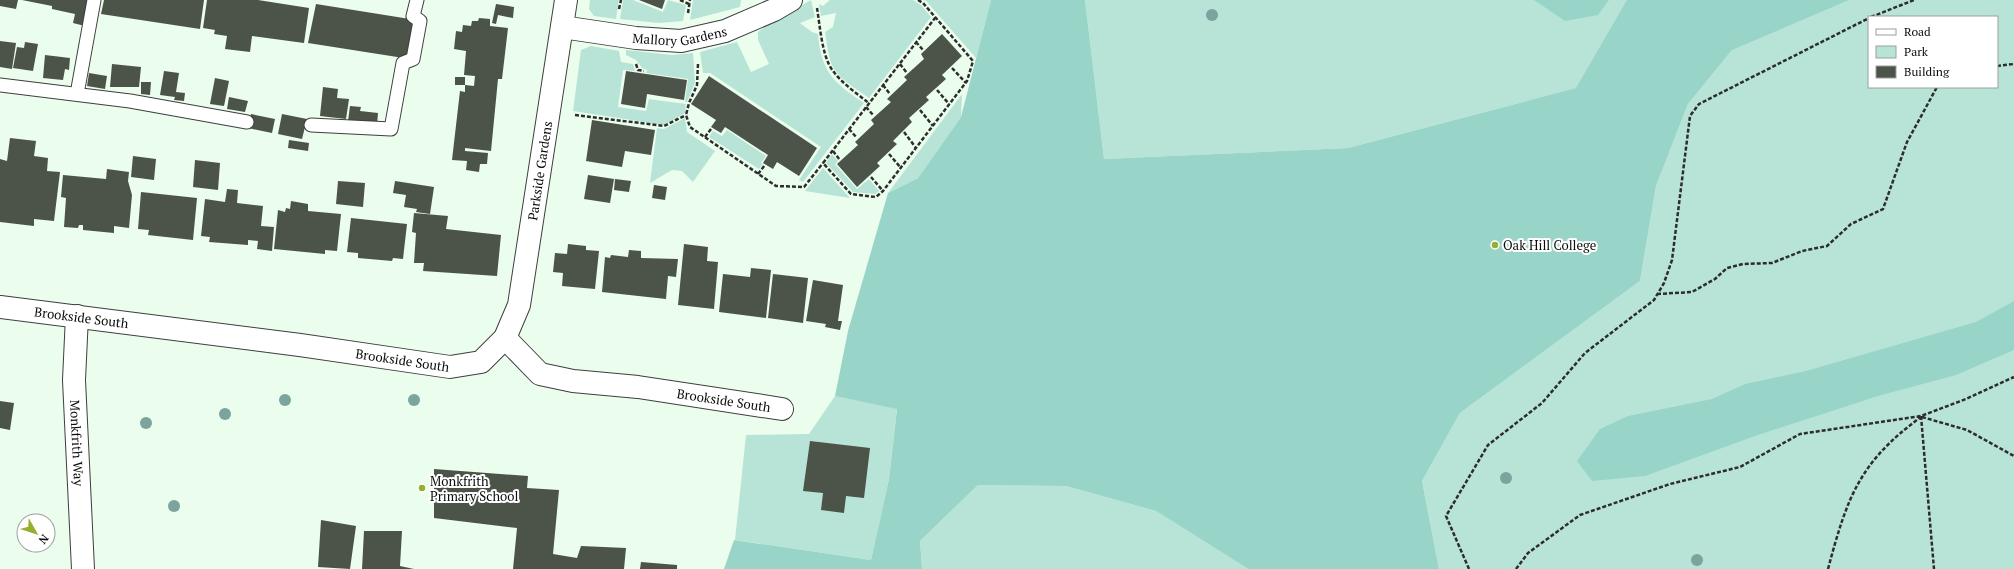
<svg xmlns="http://www.w3.org/2000/svg" width="2014" height="569" font-family="'PT Serif',serif">
	<style>
		.green { fill: #b8e4d8; fill-rule: evenodd }
		.forest { fill: #99d4c8 }
		.building { fill: #4c5348 }
		.lines { fill: none; stroke-linecap: round; stroke-linejoin: round }
		.lane-casing { stroke: #3e3e3e; stroke-width: 15 }
		.street-casing { stroke: #3e3e3e; stroke-width: 24 }
		.path { stroke: #2d2d2d; stroke-width: 2.5; stroke-dasharray: 4 2; stroke-linecap: butt }
		.lane { stroke: #fff; stroke-width: 13 }
		.street { stroke: #fff; stroke-width: 22 }
		.tree { fill: #7ca39d }
		.poi-dot { fill: #95af2f; stroke: #fff; stroke-width: 1.5 }
		.labels { text-anchor: middle; stroke-width: 4; stroke-linejoin: round; paint-order: stroke }
		.street-label { font-size: 13px; fill: #0b0b0b; stroke: #fff }
		.poi-label { font-size: 13px; fill: #0b0b0b; stroke: #fff; text-anchor: start }
	</style>
	<rect width="100%" height="100%" fill="#ebfdec"/>
	<path class="green" d="M590,0H619L616,19L594,16L589,9Z
		M623,0H633L663,12L668,0L686,5L683,21L659,23L620,19Z
		M693,0H741L740,7L690,20Z
		M811,0L815,17L800,23L812,32L818,34C821,72 834,83 864,103L803,182L799,180L821,147L710,73H703L700,52L737,42L751,72L769,64L758,40V32L766,26Z
		M830,0H913L921,5L931,17L869,98C858,90 842,81 834,69C828,59 827,43 825,32L833,27L836,13L821,16L819,4L823,6Z
		M923,0H991L976,58L926,1Z
		M1085,0H2014V569H1439L1422,481L1460,413L1640,281L1656,186L1688,104L1732,50L1577,88L1348,148L1104,159ZM1869,17H1997V87H1869Z
		M591,46L619,51L621,62L633,64L635,71L623,70L618,107L646,111L649,99L686,104L685,113L664,125L573,111L581,50Z
		M626,50L672,55L693,53L695,83L687,102H685L688,79L646,73L647,70L642,68L636,60L626,55Z
		M962,94L961,117L918,178L888,193Z
		M685,118L687,132L715,151L693,182L682,171L672,170L650,183L657,128L664,129Z
		M727,130L766,156L761,163L763,164L759,169L709,137L713,131L722,136Z
		M832,154L838,161L835,164L857,189L869,179L879,191L875,194L853,192L826,163Z
		M823,168L850,198L805,191Z
		M835,396L897,408L889,479L871,560L735,540L746,435L809,434Z
		M978,485L1066,486L1156,511L1248,569H922L920,541Z"/>
	<path class="forest" d="M991,0H1085L1104,159L1348,148L1576,88L1627,0H1849L1732,50L1688,104L1656,186L1640,281L1460,413L1422,481L1439,569H1248L1156,511L1066,486L978,485L920,541L922,569H724L734,540L871,560L889,479L897,409L835,396L848,331L888,193L918,178L961,117Z
		M1534,0H1609L1598,15L1565,21Z
		M2014,301V350L1956,375L1878,396L1755,436L1645,476L1592,481L1577,461L1600,429L1628,416L1712,399L1745,384L1806,371L1976,322Z"/>
	<path class="building" d="M0,0H18L16,9L0,6Z
		M22,0H91L85,26L73,23L75,14L52,9V6Z
		M104,0H204L200,29L101,14Z
		M207,0H258L309,8L304,43L252,36L250,52L225,49L227,36L214,34L215,30L203,28Z
		M639,0H665L662,9Z
		M316,4L416,20L410,59L308,43Z
		M496,4L514,7L513,18L498,15L496,24L492,23Z
		M479,18L490,19V26L508,28L502,79H498L491,151L465,148V151L488,153L487,164H480L479,172L466,170L467,161L452,160L460,91L465,92V85L474,86L475,76L464,75L466,51L454,49L456,31L462,32L463,25L471,26L472,21H478Z
		M942,34L962,56L942,75L946,79L926,97L929,100L909,118L912,122L893,141L897,144L877,163L880,166L857,187L837,164L858,145L855,142L874,124L871,120L891,102L887,99L907,80L904,77L924,59L921,54Z
		M0,41L16,43L12,69L0,67Z
		M25,42L38,44L33,71L13,68L17,47L24,48Z
		M45,55L70,58L69,70L65,69L63,80L43,78Z
		M112,64L141,67L139,87H110Z
		M164,71L179,73L176,92L185,93L184,101L174,100L175,97L160,95Z
		M626,71L687,80L684,100L647,94L645,108L621,104Z
		M89,73L107,76L105,89L87,86Z
		M709,76L817,148L799,176L777,162L773,169L763,163L768,155L725,127L721,133L711,127L716,120L691,104Z
		M455,77H465V85H455Z
		M215,78L229,81L224,106L210,104Z
		M141,82H151L150,95L141,94Z
		M323,87L338,89L337,98L349,99L346,119L320,116Z
		M229,97L248,101L245,112L227,109Z
		M350,106L361,107L360,111L378,113L377,125L348,121Z
		M251,114L275,119L272,133L248,128Z
		M282,114L307,119L302,139L278,134Z
		M592,120L655,130L651,155L625,151L622,167L586,161Z
		M10,138L36,141L34,156L48,158L47,171L60,172L54,221L34,219V226L0,222V159L7,161Z
		M289,140L309,143L308,151L288,148Z
		M133,156L156,159L154,180L131,177Z
		M195,160L220,163L218,190L193,187Z
		M107,169L129,172L128,181L132,195L129,228L114,226V233L83,230V225H79L78,228L64,227L66,198L61,197L63,175L106,179Z
		M588,175L614,179L610,203L584,199Z
		M615,179L631,181L629,192L614,190Z
		M338,181L365,183L363,207L336,204Z
		M395,181L434,187L430,214L416,212L417,209L404,207L406,195L393,193Z
		M654,185L667,187L665,200L652,198Z
		M227,189L238,190L237,203L263,206L261,226L274,227L272,251L257,249L258,241L248,240V245L209,242L210,237L201,236L205,199L225,202Z
		M141,192L197,198L193,240L148,235L149,230L138,229Z
		M291,201L308,204V211L341,214L337,251L325,250V254L274,249L278,210L285,212L286,208L290,209Z
		M414,213L448,216L446,229L501,235L497,276L423,271L424,263H414L416,233L412,232Z
		M351,218L407,224L403,259L393,258L392,261L358,258V253L347,252Z
		M568,244L586,246V250L599,251L595,289L562,286L563,273L553,272L555,253L567,254Z
		M684,244L708,247L707,261L718,262L714,309L678,305Z
		M629,250L641,251V258L678,259L676,277L668,276L666,299L602,292L605,257L610,258L611,255L628,257Z
		M751,268L771,270L766,318L719,312L723,274L750,277Z
		M773,274L808,278L803,323L768,318Z
		M813,280L843,285L838,321H842L840,330L825,327L826,324L806,321Z
		M0,401L14,403L10,430L0,428Z
		M810,441L870,448L864,498L846,496L844,513L821,510L823,493L803,491Z
		M434,469L528,476L527,488L559,490L553,554L577,558L581,546L626,548L624,569H513L517,528L434,518Z
		M321,520L356,526L350,569L318,567Z
		M364,531H402L400,566L414,569H362Z
		M641,562L677,565V569H640Z"/>
	<g class="lines">
		<g class="lane-casing">
			<path id="lane" d="M0,85L130,101L247,122
				M77,94L94,0
				M311,125L391,129L403,63L413,59L420,21L413,16L417,0"/>
		</g>
		<g class="street-casing">
			<g id="street">
				<path id="s1" d="M562,27L636,38L681,41L725,31L774,10L791,0"/>
				<path id="s2" d="M0,307L300,345L450,367L481,362L505,338L519,305L566,0"/>
				<path id="s3" d="M77,316L74,380L83,569"/>
				<path id="s4" d="M505,338L540,374L573,381L638,387L782,409"/>
			</g>
		</g>
		<path class="path" d="M680,0L689,4
			M918,0L923,3L973,61L967,81L883,191L876,197L851,194L823,163L935,18
			M817,8C820,26 822,57 833,71C842,83 857,94 869,103
			M619,9L621,0
			M688,13L690,0
			M1871,17L1914,0
			M916,42L923,50
			M636,64L638,70L644,71
			M698,64L697,85L689,103L686,115L690,127L776,186L804,187L823,163
			M900,64L907,73
			M1997,66L2014,64
			M952,68L966,83
			M883,85L890,94
			M937,90L949,104
			M866,107L874,116
			M920,110L933,126
			M575,115L664,126L686,115
			M849,129L857,138
			M904,132L916,148
			M705,137L711,129
			M833,151L840,160
			M889,154L901,168
			M758,174L765,165
			M871,177L883,191
			M1657,294L1692,292L1715,279L1727,268L1743,264L1772,263L1802,251L1827,246L1851,224L1883,209L1907,142L1937,87
			M1921,416L1934,569
			M1922,417L1967,430L2014,456
			M1469,569L1446,516L1488,445L1542,403L1585,353L1654,300L1664,283L1672,260L1690,116L1699,104L1869,18
			M1516,569L1528,553L1580,515L1670,484L1740,467L1800,434L1921,416L1966,399L2014,377
			M1828,569C1847,498 1859,462 1921,417"/>
		<use href="#lane" class="lane"/>
		<use href="#street" class="street"/>
	</g>
	<g class="tree">
		<circle cx="1212" cy="15" r="6"/>
		<circle cx="285" cy="400" r="6"/>
		<circle cx="414" cy="400" r="6"/>
		<circle cx="225" cy="414" r="6"/>
		<circle cx="146" cy="423" r="6"/>
		<circle cx="1506" cy="478" r="6"/>
		<circle cx="174" cy="506" r="6"/>
		<circle cx="1697" cy="560" r="6"/>
	</g>
	<g class="poi-dot">
		<circle cx="1495" cy="245" r="4"/>
		<circle cx="422" cy="488" r="4"/>
	</g>
	<g class="labels">
		<g class="street-label">
			<text dy="5" stroke="none"><textPath href="#s1" startOffset="119">Mallory Gardens</textPath></text>
			<text dy="5" stroke="none"><textPath href="#s2" startOffset="691">Parkside Gardens</textPath></text>
			<text dy="5" stroke="none"><textPath href="#s2" startOffset="82">Brookside South</textPath></text>
			<text dy="5" stroke="none"><textPath href="#s2" startOffset="406">Brookside South</textPath></text>
			<text dy="5" stroke="none"><textPath href="#s4" startOffset="236">Brookside South</textPath></text>
			<text dy="5" stroke="none"><textPath href="#s3" startOffset="127">Monkfrith Way</textPath></text>
		</g>
		<g class="poi-label">
			<text x="1503" y="250">Oak Hill College</text>
			<text x="430" y="486">Monkfrith<tspan x="430" dy="15">Primary School</tspan></text>
		</g>
	</g>
	<rect x="1868" y="16" width="130" height="72" fill="#ffffff" stroke="#9d9d9d"/>
	<rect x="1876" y="29" width="20" height="6" fill="#ffffff" stroke="#9d9d9d"/>
	<text x="1904" y="36" font-size="12" fill="#0b0b0b">Road</text>
	<rect x="1876" y="46" width="20" height="12" fill="#b8e4d8" stroke="#9d9d9d"/>
	<text x="1904" y="56" font-size="12" fill="#0b0b0b">Park</text>
	<rect x="1876" y="66" width="20" height="12" fill="#4c5348" stroke="#9d9d9d"/>
	<text x="1904" y="76" font-size="12" fill="#0b0b0b">Building</text>
	<g transform="translate(36 533) rotate(129)"><circle r="19" fill="#ffffff" stroke="#9d9d9d"/>
	<path d="M0-3L7 15L0 10L-7 15Z" fill="#95af2f"/>
	<text y="-6" font-size="11" font-weight="bold" text-anchor="middle" fill="#0b0b0b">N</text>
	</g>
</svg>
